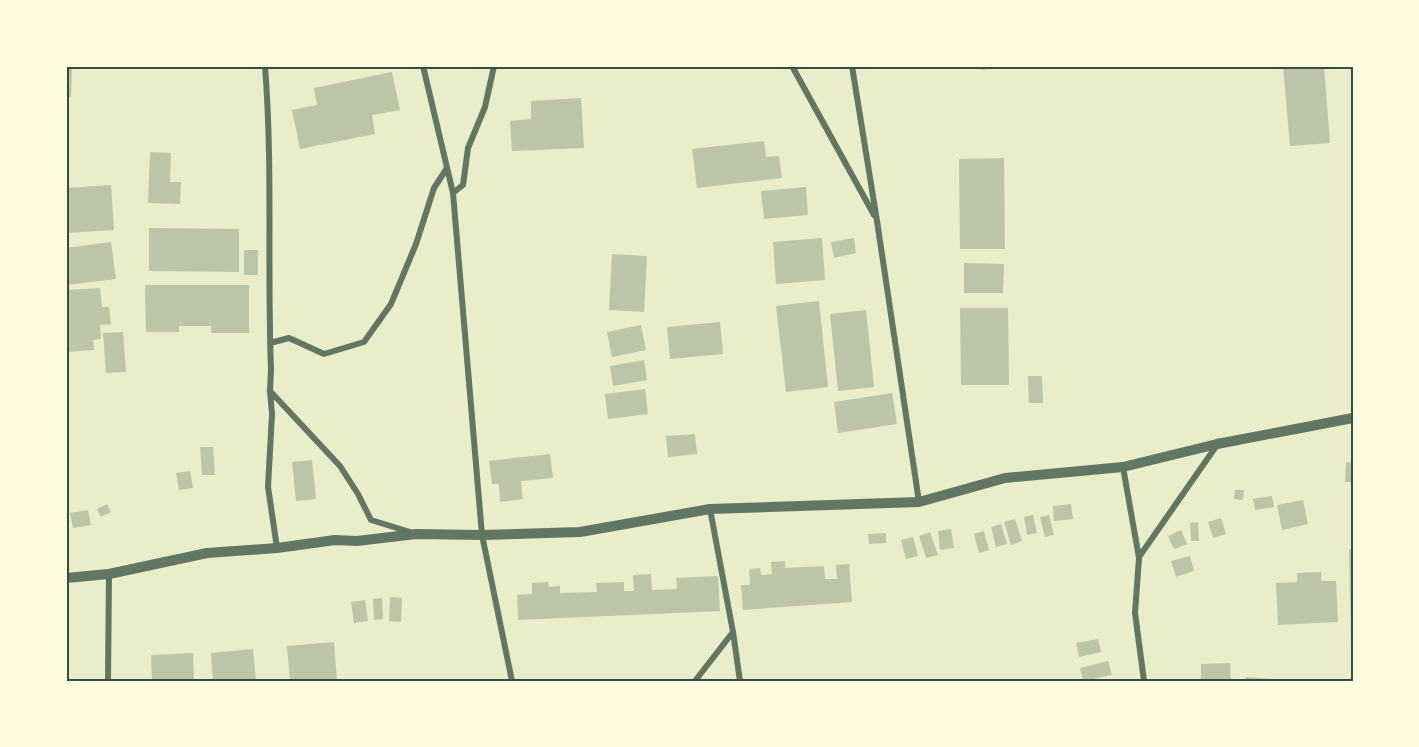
<svg xmlns="http://www.w3.org/2000/svg" width="1419" height="747" font-family="Ubuntu,sans-serif">
	<style>
		.building { fill: #bcc5a7 }
		.lines { fill: none; stroke-linecap: round; stroke-linejoin: round }
		.minor { stroke: #617663; stroke-width: 6 }
		.tertiary { stroke: #617663; stroke-width: 10 }
		.neatline { fill: none; stroke: #344e41; stroke-width: 2 }
	</style>
	<rect width="100%" height="100%" fill="#e9edc9"/>
	<path class="building" d="M66,66H72L71,97H66Z
		M981,66H1002V67L981,70Z
		M1283,66H1324L1330,143L1290,146Z
		M392,72L400,110L372,115L375,134L300,149L292,110L317,105L314,88Z
		M581,98L584,148L512,151L510,121L531,119V101Z
		M764,141L766,157L779,156L782,178L697,188L692,149Z
		M150,152L171,153L170,182H181L180,204L148,203Z
		M1004,158L1005,249H960L959,159Z
		M111,185L114,230L66,233V188Z
		M806,187L808,215L764,219L761,191Z
		M149,228L239,229V272L149,271Z
		M822,238L825,280L776,284L773,242Z
		M854,238L856,253L834,258L831,242Z
		M111,242L116,279L66,285V248Z
		M244,250H258V275H244Z
		M612,254L647,256L644,312L609,310Z
		M964,263L1004,264L1003,293H964Z
		M145,285H249V333H211V326H179V332H146Z
		M100,288L102,307H109L111,324L100,325L101,339L93,340L94,350L66,352V290Z
		M819,301L828,387L786,392L776,306Z
		M960,308H1008L1009,385H961Z
		M866,310L874,387L838,391L830,314Z
		M720,322L723,354L670,359L667,327Z
		M641,325L646,350L612,357L607,332Z
		M123,332L126,372L106,373L103,333Z
		M644,360L647,380L613,386L610,366Z
		M1028,376H1042L1043,403H1029Z
		M645,389L648,414L608,419L605,394Z
		M892,393L897,424L838,433L834,402Z
		M695,434L697,454L668,457L666,436Z
		M200,447H213L215,475H202Z
		M550,454L553,478L521,481L523,499L500,502L499,484H492L489,461Z
		M312,460L316,499L296,501L292,462Z
		M1346,462L1353,463V482H1345Z
		M190,471L193,488L179,490L176,473Z
		M1235,490H1244L1243,500L1234,499Z
		M1272,496L1274,507L1255,510L1253,499Z
		M1303,500L1308,524L1282,530L1277,505Z
		M107,504L111,512L101,517L97,509Z
		M1071,504L1073,519L1054,521L1053,506Z
		M88,510L91,525L73,528L70,513Z
		M1033,515L1037,533L1027,535L1024,517Z
		M1049,515L1054,535L1045,537L1040,517Z
		M1221,518L1226,534L1213,538L1208,522Z
		M1015,519L1022,541L1011,545L1004,522Z
		M1198,522L1199,541H1191L1190,523Z
		M1001,524L1007,544L996,547L991,527Z
		M951,529L954,548L940,550L938,531Z
		M1181,530L1187,544L1174,549L1168,536Z
		M984,531L989,550L979,553L974,534Z
		M930,532L938,555L926,558L919,536Z
		M886,533V543L869,544L868,534Z
		M913,537L918,556L906,559L901,540Z
		M1349,549H1353V646H1351Z
		M1190,556L1194,571L1176,577L1171,561Z
		M785,561V568L824,566L825,579H837L836,565L849,564L852,602L743,610L741,585H750L749,569L760,568L761,575L772,574L771,562Z
		M1321,572V581H1336L1338,622L1278,625L1276,583L1297,582V573Z
		M651,574L652,590L677,589L676,578L718,576L720,611L518,620L517,595L532,594V583L548,582L549,587L560,586V593L597,592L596,583L624,582V591H634L633,575Z
		M390,597L402,598L401,622L389,621Z
		M382,598L383,619L374,620L373,599Z
		M365,600L368,621L354,623L351,602Z
		M1098,639L1101,652L1079,657L1076,643Z
		M334,642L337,681H290L287,646Z
		M253,649L256,681H213L211,653Z
		M193,653L194,681H152L151,655Z
		M1108,661L1112,675L1083,681L1080,668Z
		M1230,663L1231,681H1201V664Z
		M1246,677L1272,679V681H1245Z"/>
	<g class="lines">
		<path class="minor" d="M265,66C273,167 267,268 271,369L270,391L272,414L268,487L277,548
			M423,66L453,193
			M494,66L485,107L468,148L463,185L453,193L482,535L512,681
			M792,66L874,215
			M852,66L877,221L919,502
			M270,343L289,338L324,354L364,342L391,304L416,244L434,188L447,168
			M270,391L340,466L358,494L371,520L410,532
			M1123,467L1139,558L1135,613L1144,681
			M710,509L733,632L740,681
			M1139,557L1217,445
			M108,681L109,574
			M695,681L733,632"/>
		<path class="tertiary" d="M66,578L109,574L207,553L277,548L335,540L357,541L416,534L482,535L580,532L710,509L919,502L1005,478L1123,467L1217,444L1353,418"/>
	</g>
	<rect width="1419" height="747" fill="none" stroke="#fefae0" stroke-width="135"/>
	<rect x="68" y="68" width="1284" height="612" class="neatline"/>
</svg>
